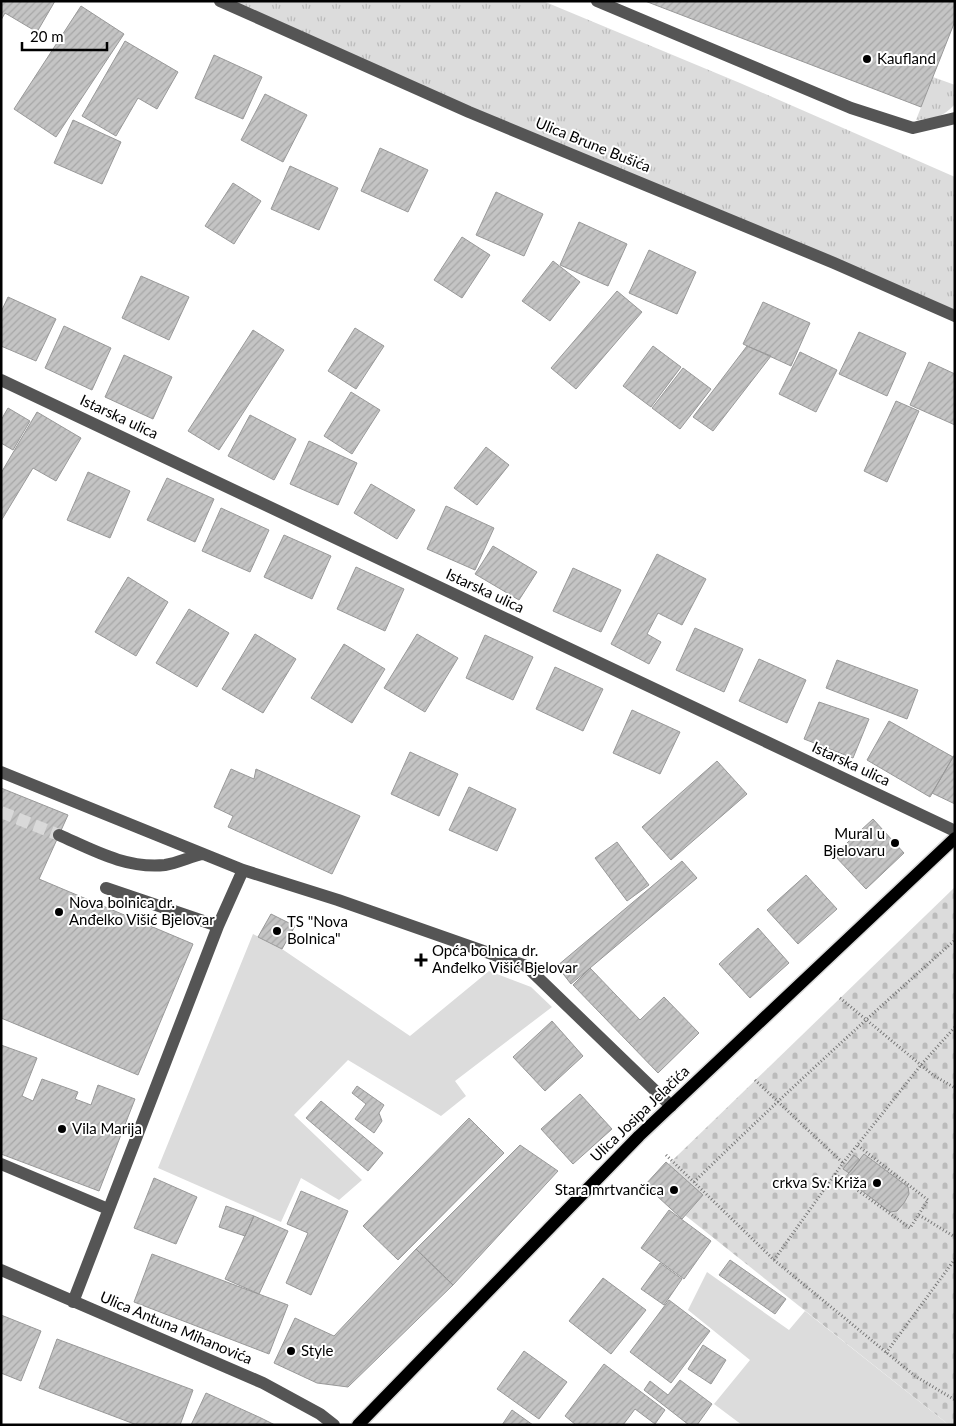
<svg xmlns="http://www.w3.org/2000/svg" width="956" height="1426" font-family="Lato,sans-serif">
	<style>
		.grass { fill: url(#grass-tufts) }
		.cemetery { fill: url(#cemetery-stones) }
		.green { fill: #dcdcdc }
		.building { fill: url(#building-hatch); stroke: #999 }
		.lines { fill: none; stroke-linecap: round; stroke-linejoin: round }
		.minor-tunnel { stroke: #d9d9d9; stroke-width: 12; stroke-dasharray: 12 6; stroke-linecap: butt }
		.major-casing { stroke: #dbdbdb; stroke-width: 15 }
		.path { stroke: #777; stroke-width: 3; stroke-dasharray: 1 2.5; stroke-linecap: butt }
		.minor { stroke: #555; stroke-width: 12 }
		.major { stroke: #000; stroke-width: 12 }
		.poi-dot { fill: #000; stroke: #fff; stroke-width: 2 }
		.labels { text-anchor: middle; stroke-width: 4; stroke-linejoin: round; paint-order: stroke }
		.poi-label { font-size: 15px; fill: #000; stroke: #fff; text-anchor: start }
		.street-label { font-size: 15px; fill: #000; stroke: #fff }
	</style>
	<defs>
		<pattern id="grass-tufts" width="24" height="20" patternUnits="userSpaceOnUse" patternTransform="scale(1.25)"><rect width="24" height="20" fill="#dcdcdc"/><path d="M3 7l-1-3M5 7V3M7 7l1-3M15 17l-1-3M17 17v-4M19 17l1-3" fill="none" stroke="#bbb"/></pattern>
		<pattern id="cemetery-stones" width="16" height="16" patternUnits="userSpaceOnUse" patternTransform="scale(1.25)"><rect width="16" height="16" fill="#dcdcdc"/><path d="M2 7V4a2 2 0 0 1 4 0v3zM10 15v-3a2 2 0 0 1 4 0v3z" fill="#bbb"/></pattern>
		<pattern id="building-hatch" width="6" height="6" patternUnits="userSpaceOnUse" patternTransform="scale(1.25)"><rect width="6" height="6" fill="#c4c4c4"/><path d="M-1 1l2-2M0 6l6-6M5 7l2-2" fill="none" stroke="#a7a7a7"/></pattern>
	</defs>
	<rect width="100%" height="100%" fill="#fff"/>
	<path class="grass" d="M220,1H543L740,83L955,177V316Z
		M933,77L955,85V104C942,118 935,118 916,120Z"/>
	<path class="cemetery" d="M955,887V1425H949L647,1185Z"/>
	<path class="green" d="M253,934L282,949L410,1036L489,971L531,987L552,1007L455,1081L466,1096L441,1116L348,1060L294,1115L362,1180L339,1200L301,1178L281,1222L158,1168Z
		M707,1272L789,1330L805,1311L949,1425H742L714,1404L750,1360L688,1310Z"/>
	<path class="building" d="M1,1H55L37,32L5,13L1,20Z
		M645,1H955V21L921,107Z
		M81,6L124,34L56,137L14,109Z
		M125,41L178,72L157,109L138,98L116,136L82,116Z
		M214,55L262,77L243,119L195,98Z
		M265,94L307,115L283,162L241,140Z
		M73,120L121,142L102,184L54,163Z
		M380,148L428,170L408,212L361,191Z
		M290,166L338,188L319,230L271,209Z
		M233,183L261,201L234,244L205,226Z
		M496,192L543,214L524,256L476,235Z
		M579,222L627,244L608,286L560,265Z
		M462,237L490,255L462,298L434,280Z
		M649,250L696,272L677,314L629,293Z
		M553,261L580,282L550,321L522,301Z
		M141,276L189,297L169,340L122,318Z
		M617,291L642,312L576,389L551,368Z
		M8,297L56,319L36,361L1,346V312Z
		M763,302L810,323L791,366L743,344Z
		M64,326L111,348L92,390L45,368Z
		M355,328L384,346L356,389L328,371Z
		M253,330L284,350L219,450L188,431Z
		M859,332L906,353L887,396L839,374Z
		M653,346L681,367L651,407L623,386Z
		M747,346L771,356L713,431L693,417Z
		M800,352L837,370L816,412L779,394Z
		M124,355L172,377L153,419L105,397Z
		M929,362L955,374V425L910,405Z
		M683,368L711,389L680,429L652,408Z
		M351,392L380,410L352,454L324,436Z
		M896,401L919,411L887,482L864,471Z
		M8,408L30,421L13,450L1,443V420Z
		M37,412L81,438L56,481L33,468L1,521V473Z
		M250,415L296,439L274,480L228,456Z
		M309,441L357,463L338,505L290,484Z
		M486,447L509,465L477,505L454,488Z
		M88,472L130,491L110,538L67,520Z
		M167,478L214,499L195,542L147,520Z
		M371,484L415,510L397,539L354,513Z
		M446,506L494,528L475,570L427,549Z
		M221,508L269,530L250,572L202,551Z
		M284,535L331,556L312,599L264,577Z
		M493,546L537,572L519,600L475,574Z
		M657,554L706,579L682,625L658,613L647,634L661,642L649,664L611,644Z
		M356,567L404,589L385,631L337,609Z
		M573,568L621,590L601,632L553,611Z
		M128,577L168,602L136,656L95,632Z
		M189,609L229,633L197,687L156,663Z
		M695,628L743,649L724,692L676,670Z
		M255,634L296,659L263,713L222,689Z
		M417,634L458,658L425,712L384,688Z
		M485,635L533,657L513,700L466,678Z
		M344,644L385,669L352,723L311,698Z
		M759,659L806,680L787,723L739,701Z
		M837,660L918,690L907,719L826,688Z
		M555,667L603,689L583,731L536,709Z
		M819,702L869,719L853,758L804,739Z
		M632,710L680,732L660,774L613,753Z
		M889,721L953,757L930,797L867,760Z
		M410,752L458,774L439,816L391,794Z
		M955,754V804L932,793Z
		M717,761L747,794L671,860L642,827Z
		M231,769L254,779L256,769L360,816L332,874L228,827L233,816L214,807Z
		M469,787L516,809L497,851L449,830Z
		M1,788L68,815L39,879L193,944L138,1075L1,1018Z
		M873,819L904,853L866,889L834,855Z
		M617,842L649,885L627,901L595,858Z
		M682,861L697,878L571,984L557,966Z
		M806,875L837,909L798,944L767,910Z
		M271,914L295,926L282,949L258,937Z
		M758,928L789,963L750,998L719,964Z
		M590,968L640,1020L664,997L699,1033L658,1073L573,985Z
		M552,1021L583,1056L545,1091L513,1057Z
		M1,1045L37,1058L22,1096L33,1101L42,1079L78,1092L75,1099L91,1105L98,1085L135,1099L99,1191L1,1154Z
		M357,1086L384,1105L379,1113L382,1121L374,1133L355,1119L366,1104L352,1093Z
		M580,1094L612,1129L573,1164L541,1129Z
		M321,1101L383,1153L368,1171L306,1118Z
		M469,1118L504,1153L398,1260L363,1226Z
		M520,1145L558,1171L453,1285L416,1249Z
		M864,1154L908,1187L909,1194L904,1203L897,1211L890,1212L845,1178Z
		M854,1155L860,1160L849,1173L843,1169Z
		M666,1162L703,1195L682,1219L645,1185Z
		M154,1178L197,1197L176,1244L134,1228Z
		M301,1191L348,1211L311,1295L286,1283L308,1233L287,1224Z
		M226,1206L254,1216L245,1236L219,1227Z
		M669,1210L711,1241L684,1279L641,1248Z
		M254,1216L288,1231L259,1294L225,1279Z
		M416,1249L453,1285L348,1387L317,1383L274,1363L295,1318L334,1336Z
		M152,1254L288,1305L269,1354L134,1302Z
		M730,1260L786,1299L775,1314L719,1275Z
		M660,1263L682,1279L664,1305L641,1289Z
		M603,1278L646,1310L611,1354L569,1321Z
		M669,1300L710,1331L671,1383L630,1352Z
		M1,1315L41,1331L21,1381L1,1373Z
		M57,1339L193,1390L180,1425H137L39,1388Z
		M703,1345L726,1360L711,1384L688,1369Z
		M524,1351L567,1382L539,1419L497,1389Z
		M604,1364L665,1410L655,1424L635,1409L623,1425H576L565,1416Z
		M680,1380L712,1404L697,1425H689L644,1390L650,1381L668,1395Z
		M206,1393L261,1418L275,1425H191Z
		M512,1410L533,1425H502Z"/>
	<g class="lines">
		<path class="minor-tunnel" d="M1,812L59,835"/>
		<g class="major-casing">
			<path id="major" d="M358,1425L639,1136L955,838"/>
		</g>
		<path class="path" d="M840,998L933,1075L955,1088
			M755,1080L843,1163
			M666,1155L774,1260L915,1376L955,1400
			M835,1174L910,1228L928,1200L857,1145
			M694,1182C779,1099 866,1019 955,940
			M919,1215L955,1237
			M774,1260L843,1163L921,1065L955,1027
			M886,1353L955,1259"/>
		<path class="minor" d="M220,1L469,112L834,263L955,316
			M597,1L851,108L913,128L955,118
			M1,380L955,831
			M1,772L243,870L338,900L526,966L671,1106
			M59,835C93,850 126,869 165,865C177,863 190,857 202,854
			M106,888L218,926
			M1,1164L108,1209
			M1,1270L263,1383L320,1414L334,1425
			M73,1302L218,926L243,870"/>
		<use href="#major" class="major"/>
	</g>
	<g class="poi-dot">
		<circle cx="867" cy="59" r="5"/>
		<circle cx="895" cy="843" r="5"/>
		<circle cx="59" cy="912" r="5"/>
		<circle cx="277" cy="931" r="5"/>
		<path d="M418.5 952.5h5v5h5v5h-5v5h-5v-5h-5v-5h5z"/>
		<circle cx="62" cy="1129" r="5"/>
		<circle cx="877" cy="1183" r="5"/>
		<circle cx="674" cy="1190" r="5"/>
		<circle cx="291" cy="1351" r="5"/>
	</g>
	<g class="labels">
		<g class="poi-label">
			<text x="877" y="64">Kaufland</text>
			<text x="885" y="839" text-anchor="end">Mural u<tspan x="885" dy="17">Bjelovaru</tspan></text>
			<text x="69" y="908">Nova bolnica dr.<tspan x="69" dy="17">Anđelko Višić Bjelovar</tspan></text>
			<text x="287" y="927">TS "Nova<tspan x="287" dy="17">Bolnica"</tspan></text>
			<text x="432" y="956">Opća bolnica dr.<tspan x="432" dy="17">Anđelko Višić Bjelovar</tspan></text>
			<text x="72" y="1134">Vila Marija</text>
			<text x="867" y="1188" text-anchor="end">crkva Sv. Križa</text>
			<text x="664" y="1195" text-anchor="end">Stara mrtvančica</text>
			<text x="301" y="1356">Style</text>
		</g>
		<g class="street-label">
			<text transform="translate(593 145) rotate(22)" y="5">Ulica Brune Bušića</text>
			<text transform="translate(119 417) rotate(25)" y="5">Istarska ulica</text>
			<text transform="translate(485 591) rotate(25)" y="5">Istarska ulica</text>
			<text transform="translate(851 764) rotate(25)" y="5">Istarska ulica</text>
			<text transform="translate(640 1114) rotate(-44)" y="5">Ulica Josipa Jelačića</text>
			<text transform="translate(176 1328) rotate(23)" y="5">Ulica Antuna Mihanovića</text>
		</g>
	</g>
	<rect width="956" height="1426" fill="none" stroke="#000000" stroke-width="5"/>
	<path d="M22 42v8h85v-8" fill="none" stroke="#000000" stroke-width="2.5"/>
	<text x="30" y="42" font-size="15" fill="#000000" stroke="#ffffff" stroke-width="4" paint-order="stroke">20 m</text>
</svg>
